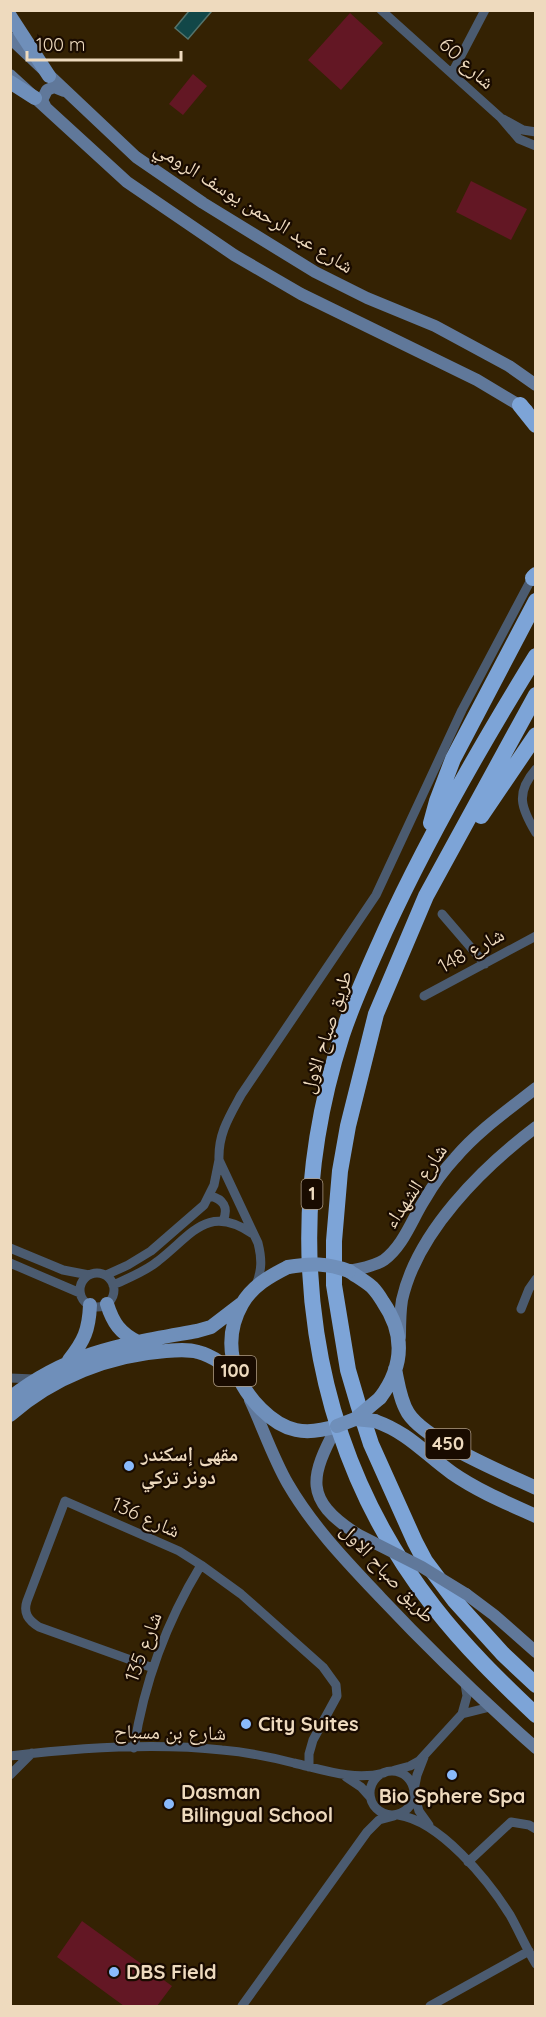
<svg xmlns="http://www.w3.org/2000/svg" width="546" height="2017" font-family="Quicksand,'Noto Naskh Arabic',sans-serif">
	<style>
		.green { fill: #631724 }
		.water { fill: #124748; stroke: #54736b; stroke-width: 1.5 }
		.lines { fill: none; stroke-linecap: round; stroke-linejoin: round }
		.minor { stroke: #4b5b70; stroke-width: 9 }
		.secondary { stroke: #60789a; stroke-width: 12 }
		.primary { stroke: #6f8fba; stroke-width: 14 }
		.motorway { stroke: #7da4d7; stroke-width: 16 }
		.secondary-bridge { stroke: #60789a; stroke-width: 12 }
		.primary-bridge { stroke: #6f8fba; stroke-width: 14 }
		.poi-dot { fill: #89bafc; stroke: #190b00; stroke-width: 2 }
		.labels { text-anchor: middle; stroke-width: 4.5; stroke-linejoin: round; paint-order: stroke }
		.shield { fill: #190b00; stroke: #ae9c85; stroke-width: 1.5 }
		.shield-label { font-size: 18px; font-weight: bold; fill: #eedabe }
		.street-label { font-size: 20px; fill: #eedabe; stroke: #190b00 }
		.poi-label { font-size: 20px; font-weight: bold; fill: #eedabe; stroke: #190b00; text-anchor: start }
	</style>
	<rect width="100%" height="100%" fill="#342203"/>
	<path class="green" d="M350,13L383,43L341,90L308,60Z
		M193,74L207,86L183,115L169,104Z
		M471,181L527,209L511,240L456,212Z
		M82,1921L172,1986L157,2006H124L57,1957Z"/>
	<path class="water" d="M210,11L211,12L188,39L175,28L189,11Z"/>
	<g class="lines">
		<path class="minor" d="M381,10L501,118L519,139L536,146
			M452,73L485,10
			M503,119L523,130L536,132
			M536,769C515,793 521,808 536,833
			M442,914L485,964
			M424,996L536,936
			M210,1196C223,1199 229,1207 223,1221
			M10,1248L63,1270L89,1275
			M10,1263L80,1293
			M80 1290a17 17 0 1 1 34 0a17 17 0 1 1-34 0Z
			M106,1275L128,1265L151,1251L204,1205L214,1185L219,1160
			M113,1285C128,1278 145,1272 158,1261C192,1235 207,1203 253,1234
			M256,1285C262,1270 262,1259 258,1243L219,1160C218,1134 229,1117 241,1095L376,895L462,710L534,574
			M521,1309L529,1289L536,1279
			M10,1378L34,1379
			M153,1668L39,1627C28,1620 23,1613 27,1601L65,1501L179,1551L201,1565L241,1594L323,1667L336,1685L337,1696L313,1740L309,1754V1767
			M462,1714L490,1707
			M134,1748C144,1682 167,1621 201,1565
			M10,1756C76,1748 156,1743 222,1750C246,1752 271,1757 294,1763C324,1770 354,1781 384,1773
			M395,1770L410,1766L419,1761L462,1714L467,1696L465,1684
			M370 1793a22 22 0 1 1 44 0a22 22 0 1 1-44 0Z
			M10,1775L32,1753
			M346,1777L361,1787L370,1797
			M414,1790L417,1775L424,1757
			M415,1797L419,1811L429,1825
			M398,1815C440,1821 488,1880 510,1915C519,1931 526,1948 536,1964
			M468,1862L511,1822L529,1825L536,1829
			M242,2006L367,1832L379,1820L394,1816
			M430,2006L529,1951"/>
		<path class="secondary" d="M10,38L136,157L203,203L315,272L367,298L435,326L509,366L536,385
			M10,75L127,182L234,255L301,294L477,380L527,410
			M46,108L42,100L47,90L54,87L64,91
			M349,1271C361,1268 373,1267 384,1260C404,1245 412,1219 425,1199C433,1185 444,1170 455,1158C478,1131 508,1110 536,1088
			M400,1337C400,1325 400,1312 402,1300C417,1232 482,1168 536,1127
			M250,1400C263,1428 273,1458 288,1484C313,1527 347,1562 381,1598C430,1650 482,1700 536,1748
			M337,1426C310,1477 303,1499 357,1534
			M466,1594L494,1615L536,1652"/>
		<path class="primary" d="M10,16L49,76
			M10,82L35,98
			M288,1267C270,1276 252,1286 242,1304C221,1341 233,1381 261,1409C271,1419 282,1427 296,1430C310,1433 324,1430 337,1426
			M349,1271C356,1276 365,1281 372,1287C376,1291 380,1297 383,1302C405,1334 404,1366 380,1398
			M107,1304C113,1323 120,1333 138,1342
			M69,1360C84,1341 89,1330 90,1305
			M395,1369C398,1383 400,1400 408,1413C426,1441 504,1473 536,1488
			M10,1398C70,1351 126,1344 197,1331L211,1327L241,1304
			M10,1415C53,1377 110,1355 166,1351C177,1350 188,1349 198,1352C214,1356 225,1366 237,1377
			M375,1421C409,1433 424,1453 452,1473C478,1491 507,1503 536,1516"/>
		<path class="motorway" d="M520,405L536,425
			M533,578L536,575
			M536,656C481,745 429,835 385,931C370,965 354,999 342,1035C279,1231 306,1443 434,1607C465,1647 500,1681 536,1715
			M536,695L426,896L376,1014L348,1126L340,1171L334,1241V1285L348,1370L358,1404L371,1444L415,1542L425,1561L455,1601L503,1654L536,1685
			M481,816L536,735
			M431,823L437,801L453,759L536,601"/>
		<path class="secondary-bridge" d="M357,1534L422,1567L466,1594"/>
		<path class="primary-bridge" d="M288,1267C310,1263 327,1263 349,1271
			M355,1419L375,1421
			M337,1426L355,1419L380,1398"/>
	</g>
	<g class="poi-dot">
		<circle cx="129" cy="1466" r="6"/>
		<circle cx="246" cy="1724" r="6"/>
		<circle cx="452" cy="1775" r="6"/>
		<circle cx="169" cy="1804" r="6"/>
		<circle cx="114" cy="1972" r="6"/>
	</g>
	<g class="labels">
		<g class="shield">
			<rect x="301.5" y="1179" width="21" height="30" rx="4.5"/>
			<rect x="214" y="1356" width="42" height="30" rx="4.5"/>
			<rect x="425.5" y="1429" width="45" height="30" rx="4.5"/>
		</g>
		<g class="shield-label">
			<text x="312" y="1200">1</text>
			<text x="235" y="1377">100</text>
			<text x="448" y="1450">450</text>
		</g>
		<g class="street-label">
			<text transform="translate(467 63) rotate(42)" y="7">شارع 60</text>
			<text transform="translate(254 207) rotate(32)" y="7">شارع عبد الرحمن يوسف الرومي</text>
			<text transform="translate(471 950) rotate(-29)" y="7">شارع 148</text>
			<text transform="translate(326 1032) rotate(-72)" y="7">طريق صباح الاول</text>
			<text transform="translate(415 1186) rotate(-56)" y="7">شارع الشهداء</text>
			<text transform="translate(146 1517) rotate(24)" y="7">شارع 136</text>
			<text transform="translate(388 1573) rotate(47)" y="7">طريق صباح الاول</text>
			<text transform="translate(143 1647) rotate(-70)" y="7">شارع 135</text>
			<text transform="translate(170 1732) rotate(1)" y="7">شارع بن مسباح</text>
		</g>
		<g class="poi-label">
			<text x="141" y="1461">مقهى إسكندر<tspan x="141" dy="23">دونر تركي</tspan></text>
			<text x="258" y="1731">City Suites</text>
			<text x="181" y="1799">Dasman<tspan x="181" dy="23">Bilingual School</tspan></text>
			<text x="452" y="1803" text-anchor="middle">Bio Sphere Spa</text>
			<text x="126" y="1979">DBS Field</text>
		</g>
	</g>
	<rect width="546" height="2017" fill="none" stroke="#eedabe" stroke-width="24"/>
	<path d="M27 51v9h154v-9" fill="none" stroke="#eedabe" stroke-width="3"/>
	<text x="36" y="51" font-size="18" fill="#eedabe" stroke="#190b00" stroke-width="4.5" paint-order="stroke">100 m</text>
</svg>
